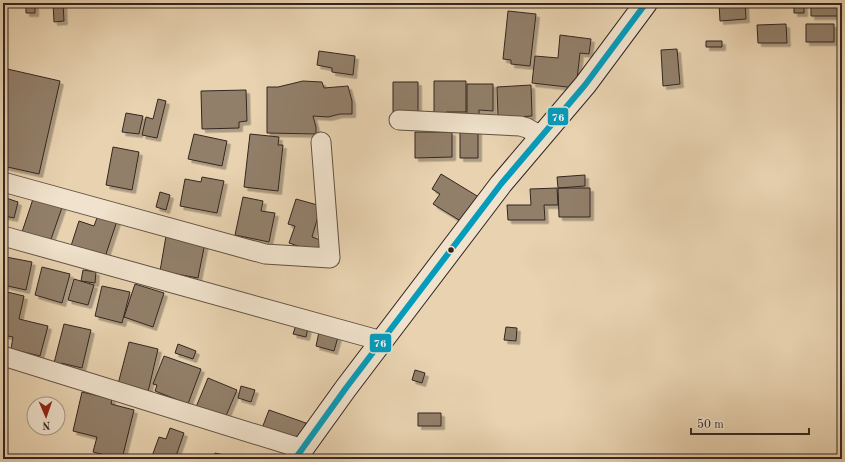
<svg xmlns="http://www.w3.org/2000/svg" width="845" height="462" font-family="'Old Standard TT',serif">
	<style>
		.building { fill: #927f6a; stroke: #34261f; filter: url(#shadow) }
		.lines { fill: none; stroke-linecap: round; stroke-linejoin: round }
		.street-casing { stroke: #615143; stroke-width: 21 }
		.secondary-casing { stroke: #34261f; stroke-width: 24 }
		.street { stroke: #f0e2cc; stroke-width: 19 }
		.secondary { stroke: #f0e2cc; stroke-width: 22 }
		.bus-1-casing { stroke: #f0e2cc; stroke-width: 9 }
		.bus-1 { stroke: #059cbc; stroke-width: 6 }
		.bus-dot { fill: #34261f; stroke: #f0e2cc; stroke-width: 1.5 }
		.line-badge { stroke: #f0e2cc; stroke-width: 1.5 }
		.badge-label { font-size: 11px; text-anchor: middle; font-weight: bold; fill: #fff }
	</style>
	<defs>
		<filter id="shadow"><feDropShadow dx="3.5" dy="3.5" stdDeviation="0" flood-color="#0004"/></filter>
	</defs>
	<rect width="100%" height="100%" fill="#e8d2b0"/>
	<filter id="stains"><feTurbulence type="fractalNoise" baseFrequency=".005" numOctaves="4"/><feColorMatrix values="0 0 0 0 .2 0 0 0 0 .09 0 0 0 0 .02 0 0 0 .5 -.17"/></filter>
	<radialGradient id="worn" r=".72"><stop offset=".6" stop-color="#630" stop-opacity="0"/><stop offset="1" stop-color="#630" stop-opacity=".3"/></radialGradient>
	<path class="building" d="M26,3H35V13H26Z
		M53,3H63L64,21L54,22Z
		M719,3H745L746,19L720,21Z
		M794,3H804V13H794Z
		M811,3H842V16H811Z
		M508,11L536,14L530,66L511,64V60L503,59Z
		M786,24L787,43H758L757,25Z
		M806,24H834V42H806Z
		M560,35L591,39L589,54L580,53L576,88L532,83L535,56L558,58Z
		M706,41H722V47H706Z
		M677,49L680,84L663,86L661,50Z
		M319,51L355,56L353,75L332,72V68L317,65Z
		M3,68L60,81L39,174L3,166Z
		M303,81L322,82L324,88L348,86L352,101V114H340L328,117L313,116L316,127V134L267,133V87H278Z
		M434,81H466V112H446V116H434Z
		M393,82H418V114H393Z
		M467,84H493V111L479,110V117H467Z
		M531,85L532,116L498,118L497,87Z
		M246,90L247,121L239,122V128L202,129L201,91Z
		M158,99L166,101L157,138L142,135L146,117L153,119Z
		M126,113L143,116L139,134L122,132Z
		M460,129H478V158H460Z
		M415,132H452V157L415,158Z
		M194,134L227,141L222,166L188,159Z
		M250,134L279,137L278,145H283L278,191L244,187Z
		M113,147L139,152L132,190L106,185Z
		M441,174L482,199L467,225L433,204L440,194L432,189Z
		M585,175V186L558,188L557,177Z
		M202,177L224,181L217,213L180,206L185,179L201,182Z
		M557,188L558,205H544L545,220H508L507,205H531L530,189Z
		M558,188H590V217H559Z
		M160,192L170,195L166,210L156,207Z
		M35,193L64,202L50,242L22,232Z
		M3,197L18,202L14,218L4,216L3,220Z
		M243,197L263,201L261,211L275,213L269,242L235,235Z
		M296,199L321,206L312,237L323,241L319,253L289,243L295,226L288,224Z
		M98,215L117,221L105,257L70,249L79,221L94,226Z
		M166,236L205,243L198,278L160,271Z
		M6,257L32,262L26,290L3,285V270Z
		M42,267L70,274L62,303L35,295Z
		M83,270L96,272L95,283L81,281Z
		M74,279L94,285L88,305L68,300Z
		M135,284L164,293L153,327L124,317Z
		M102,286L130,292L122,323L95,316Z
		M3,291L24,296L19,319L48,326L40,356L11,349L13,337L3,335Z
		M64,324L91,330L82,368L61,363L60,368L53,367Z
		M296,325L308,328L306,337L293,334Z
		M506,327L517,328L516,341L504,340Z
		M319,332L338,337L334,351L316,346Z
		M129,342L158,349L148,392L117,388Z
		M178,344L196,351L193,359L175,353Z
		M164,356L201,369L188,404L155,391L157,385L153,384Z
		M415,370L425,373L422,383L412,380Z
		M208,378L237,390L223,423L194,412Z
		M241,386L255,390L251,402L238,398Z
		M82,392L112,399L111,404L134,410L122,459L93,452L97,437L73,431Z
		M269,410L306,423L298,444L261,431Z
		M418,413H441V426H418Z
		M170,428L184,433L175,459H151L159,437L166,439Z
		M215,453L242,459H213Z"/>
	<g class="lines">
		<g class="street-casing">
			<path id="street" d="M399,120L520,126L527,128L541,136
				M3,182L265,254L330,258L321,142
				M3,236L382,341
				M3,356L303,449"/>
		</g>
		<g class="secondary-casing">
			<path id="secondary" d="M295,459L346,388L501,184L585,85L646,3"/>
		</g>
		<use href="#street" class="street"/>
		<use href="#secondary" class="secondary"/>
		<g class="bus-1-casing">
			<path id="bus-1" d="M295,459L346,388L501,184L585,85L646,3"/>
		</g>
		<use href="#bus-1" class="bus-1"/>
	</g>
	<circle class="bus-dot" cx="451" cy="250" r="3.5"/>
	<g class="line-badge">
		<rect x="547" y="107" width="22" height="19" rx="4" fill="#059cbc"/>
		<rect x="369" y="333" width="23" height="20" rx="4" fill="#059cbc"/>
	</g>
	<g class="badge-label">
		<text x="558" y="121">76</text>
		<text x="380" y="347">76</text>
	</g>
	<rect width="845" height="462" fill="none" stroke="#e8d2b0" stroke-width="16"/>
	<rect x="4" y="4" width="837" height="454" fill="none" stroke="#34261f" stroke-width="2"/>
	<rect x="8" y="8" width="829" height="446" fill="none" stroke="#34261f"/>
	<g transform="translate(46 416) rotate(178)"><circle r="19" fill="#f0e2cc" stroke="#a59787"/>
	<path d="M0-3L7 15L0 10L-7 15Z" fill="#8f2418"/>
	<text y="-6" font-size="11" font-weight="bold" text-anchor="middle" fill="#34261f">N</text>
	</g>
	<path d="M691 428v6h118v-6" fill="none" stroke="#34261f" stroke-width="2"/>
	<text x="697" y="428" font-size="12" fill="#34261f" stroke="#f0e2cc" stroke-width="3" paint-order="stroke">50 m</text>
	<rect width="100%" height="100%" filter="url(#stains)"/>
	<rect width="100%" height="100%" fill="url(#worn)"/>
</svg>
